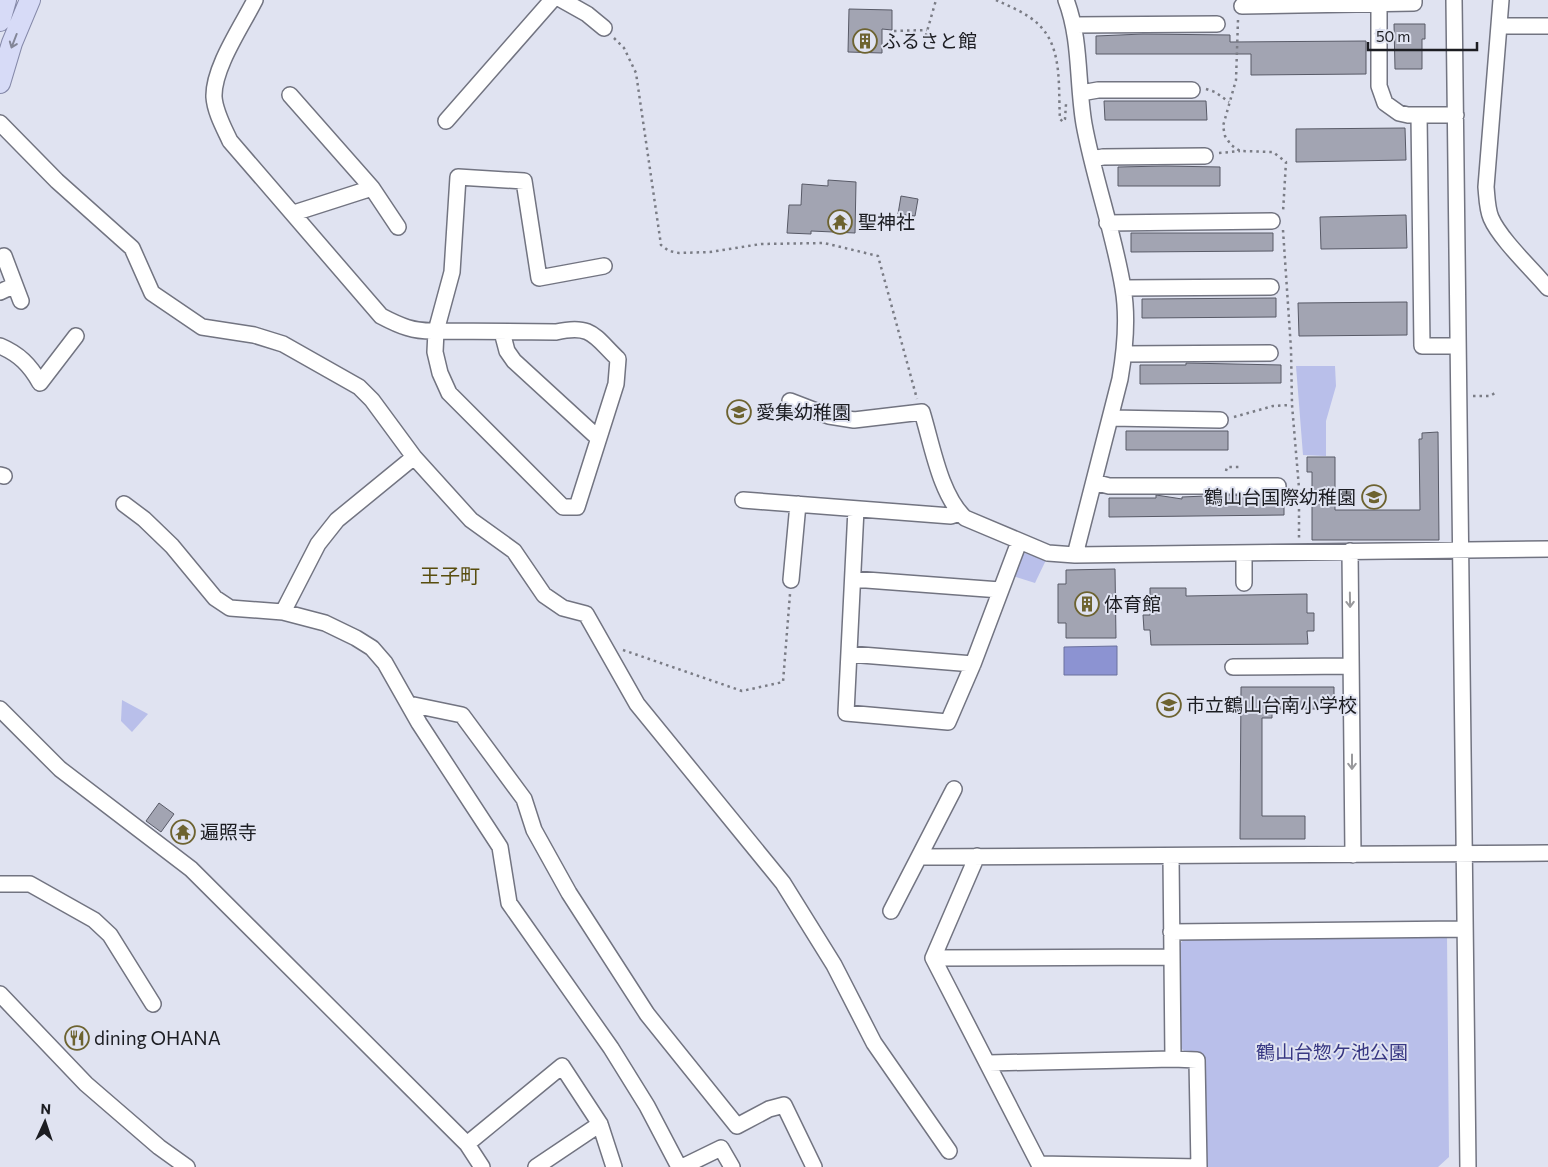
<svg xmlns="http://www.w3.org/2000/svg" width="1548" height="1167" font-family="Commissioner,'Noto Sans JP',sans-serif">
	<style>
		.green { fill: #b9bfea }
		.water { fill: #8c93d2; stroke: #6a709d }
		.building { fill: #a2a4b2; stroke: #585a67 }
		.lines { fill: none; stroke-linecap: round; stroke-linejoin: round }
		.minor-casing { stroke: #727481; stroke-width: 18 }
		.major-casing { stroke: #8589a9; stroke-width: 22 }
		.path { stroke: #7a7c85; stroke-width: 2.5; stroke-dasharray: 2.5 4; stroke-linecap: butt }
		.minor { stroke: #fff; stroke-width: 15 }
		.major { stroke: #d7dbf7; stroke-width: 20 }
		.oneway { stroke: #838697 }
		.oneway2 { stroke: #99999c }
		.labels { text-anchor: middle; stroke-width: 4; stroke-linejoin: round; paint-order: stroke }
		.poi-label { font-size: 19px; fill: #1c1d22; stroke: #e0e3f1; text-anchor: start }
		.park-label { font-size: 19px; fill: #383883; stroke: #e0e3f1 }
		.neighbourhood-label { font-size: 20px; fill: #584d0e; stroke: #e0e3f1 }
	</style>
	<rect width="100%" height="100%" fill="#e0e3f1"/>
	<path class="green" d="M1296,366H1335L1336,386L1326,421V456L1303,455Z
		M1021,552L1046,560L1035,583L1013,576Z
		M122,700L148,714L132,732L121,721Z
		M1447,935L1449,1157L1438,1167H1206L1204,1055L1187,1054L1180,1047L1179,945L1184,939Z"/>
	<path class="water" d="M1117,646V675H1064V647Z"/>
	<path class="building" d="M849,9L892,10V30L882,29V53L848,52Z
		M1394,24H1425V39H1422V69H1395Z
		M1143,34L1230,35V42L1366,41V74L1251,75V54H1096V36Z
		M1104,101H1206L1207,120H1105Z
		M1405,128L1406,160L1296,162V129Z
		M1165,166L1220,167V186H1118V167Z
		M828,180L856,182L855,233L811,231V234L787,233L789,205H801L802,184L828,186Z
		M901,196L918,199L915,216L898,214Z
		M1406,215L1407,248L1321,249L1320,217Z
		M1131,233H1273V251L1131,252Z
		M1276,298V317L1142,318V299Z
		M1407,302V335L1299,336L1298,303Z
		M1186,363L1281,365V383L1140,384V365H1186Z
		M1126,431H1228V450H1126Z
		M1438,432L1439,540H1312V472H1307V457H1335V510H1420L1419,439H1422V433Z
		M1156,495L1182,499V497L1229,495L1284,497V515L1109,517V498H1156Z
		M1115,569L1116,638H1066V623H1058V584H1066V570Z
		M1150,588H1186V596L1307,594V613H1314V631H1307L1308,644L1151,645L1150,630H1144L1143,615H1150Z
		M1241,687H1334V709H1272V718H1262V816H1305V839H1240Z
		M159,803L174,814L161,832L146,821Z"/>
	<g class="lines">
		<g class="minor-casing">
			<path id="minor" d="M255,0C242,26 213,68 214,97C215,112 224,128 230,141L381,316C400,326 414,332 436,331L556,332C592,324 594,336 618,359L616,384L577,507H563L449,393L440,373L435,352L436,331L452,272L458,177L524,181L539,278L604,266
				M562,0L587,14L604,28
				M1066,0C1081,39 1077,83 1084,124C1094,179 1114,233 1123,288C1128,317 1125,350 1120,379L1075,555
				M1454,0L1468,1167
				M1501,0L1486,187C1487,197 1487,209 1491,218C1500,239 1532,269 1548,288
				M1379,4V86L1385,103L1399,113L1408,115H1456
				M1242,6L1414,3V0
				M1074,25L1217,24
				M1499,26H1548
				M1081,93L1098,90H1192
				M290,95L372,188L398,227
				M1419,115L1422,346H1458
				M446,121L552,0
				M0,123L57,181L132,248L152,293L202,327L254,335L283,344L359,387L372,400L414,457L471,520L514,551L544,595L563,608L586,614L637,704L783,883L834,965L874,1043L949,1151
				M1092,159L1103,157L1205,156
				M294,213L372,188
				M1107,223L1272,221
				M4,256L21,301
				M1123,288L1271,287
				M0,292L15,285
				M502,332L507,351L514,361L598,438
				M0,346C19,354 30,365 40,383L76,336
				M1124,354L1270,353
				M790,401L829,416L854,420L922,412C932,444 940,495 965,518L1048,553L1075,555L1548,549
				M1111,418L1220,420
				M414,457L337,520L318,544L283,612L325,623L356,638L372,648L385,663L419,723L500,847L509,903L611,1048L647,1106L679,1167
				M0,475L4,476
				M1094,482L1109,486H1278
				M743,500L951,516L960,513
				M124,504L144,519L172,546L215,598L230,608L283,612
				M856,509L846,713L948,722L973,664L1019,542
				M1350,551L1353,855
				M1244,553V583
				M853,579L1000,590
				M791,580L798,504
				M849,654L973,664
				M1233,667L1351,666
				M409,704L462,715L524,799L534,830L569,893L647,1014L737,1126L769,1109L784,1105L814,1167
				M0,709L60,769L191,869L467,1144L482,1167
				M977,856L933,958L1039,1164L1199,1167
				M1171,856L1173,1059L1197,1060L1199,1167
				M920,857L1548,853
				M0,884H30L94,920L110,935L153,1004
				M891,911L954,789
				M1171,932L1464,929
				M933,958L1171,957
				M0,994L86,1084L159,1147L187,1167
				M989,1063L1173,1059
				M467,1144L562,1066L600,1124L614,1167
				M536,1167L600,1124
				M682,1167L721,1148L732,1167"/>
		</g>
		<g class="major-casing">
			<path id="major" d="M0,21L6,0
				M0,83L12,43L30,0"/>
		</g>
		<path class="path" d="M996,0C1011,7 1029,14 1040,26C1063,49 1058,89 1060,119L1063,122L1065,119L1066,104
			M1238,20L1236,80L1223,126L1225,136L1231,145L1240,151L1273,152L1286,162L1283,212
			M894,31L927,30
			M614,38L624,48L636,73L661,245L669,251L679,253L710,252L761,244L824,243L878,256L917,399
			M924,42L936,0
			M1206,89L1215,92L1229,102
			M1219,153L1240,151
			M1283,230L1291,349L1292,405L1299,488V538
			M1473,396H1490L1495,393
			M1234,417L1273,406L1291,405
			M1226,471L1227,467H1239
			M623,650L742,691L783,682L790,594"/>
		<use href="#minor" class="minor"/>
		<use href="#major" class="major"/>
	</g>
	<defs><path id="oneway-shaft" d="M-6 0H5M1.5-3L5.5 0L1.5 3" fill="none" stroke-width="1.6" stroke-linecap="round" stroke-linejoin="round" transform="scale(1.25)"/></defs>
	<use class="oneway" href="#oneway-shaft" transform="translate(14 41) rotate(111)"/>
	<g class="oneway2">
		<use href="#oneway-shaft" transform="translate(1350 600) rotate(89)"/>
		<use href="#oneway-shaft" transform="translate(1352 762) rotate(90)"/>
	</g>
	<defs>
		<g id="building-ring" transform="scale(1.25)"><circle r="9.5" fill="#e0e3f1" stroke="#6d6330" stroke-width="1.5"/><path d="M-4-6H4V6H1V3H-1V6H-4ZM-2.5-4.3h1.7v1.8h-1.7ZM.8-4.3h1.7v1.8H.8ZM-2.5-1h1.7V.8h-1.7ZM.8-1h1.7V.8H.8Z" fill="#6d6330"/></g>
		<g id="temple-ring" transform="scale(1.25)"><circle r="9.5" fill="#e0e3f1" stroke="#6d6330" stroke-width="1.5"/><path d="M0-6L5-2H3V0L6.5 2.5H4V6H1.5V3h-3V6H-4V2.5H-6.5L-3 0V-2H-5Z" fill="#6d6330"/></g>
		<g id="school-ring" transform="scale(1.25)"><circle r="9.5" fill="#e0e3f1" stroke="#6d6330" stroke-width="1.5"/><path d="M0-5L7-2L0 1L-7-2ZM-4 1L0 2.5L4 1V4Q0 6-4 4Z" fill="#6d6330"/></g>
		<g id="restaurant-ring" transform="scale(1.25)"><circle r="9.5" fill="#e0e3f1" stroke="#6d6330" stroke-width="1.5"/><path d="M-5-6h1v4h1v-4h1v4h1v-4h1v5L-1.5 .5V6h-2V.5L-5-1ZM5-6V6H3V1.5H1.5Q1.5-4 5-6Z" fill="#6d6330"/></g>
	</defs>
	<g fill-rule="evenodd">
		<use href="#building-ring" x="865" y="41"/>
		<use href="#temple-ring" x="840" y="222"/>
		<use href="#school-ring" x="739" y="412"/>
		<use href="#school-ring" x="1374" y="497"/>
		<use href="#building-ring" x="1087" y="604"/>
		<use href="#school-ring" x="1169" y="705"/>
		<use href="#temple-ring" x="183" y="832"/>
		<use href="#restaurant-ring" x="77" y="1038"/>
	</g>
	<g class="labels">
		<g class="poi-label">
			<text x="882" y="48">ふるさと館</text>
			<text x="858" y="229">聖神社</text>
			<text x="756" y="419">愛集幼稚園</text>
			<text x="1356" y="504" text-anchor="end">鶴山台国際幼稚園</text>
			<text x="1104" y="611">体育館</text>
			<text x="1186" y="712">市立鶴山台南小学校</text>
			<text x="200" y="839">遍照寺</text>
			<text x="94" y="1045">dining OHANA</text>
		</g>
		<g class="park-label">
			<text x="1332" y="1059">鶴山台惣ケ池公園</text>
		</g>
		<g class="neighbourhood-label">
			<text x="450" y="583">王子町</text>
		</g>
	</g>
	<g transform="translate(45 1122) rotate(3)" stroke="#e0e3f1" stroke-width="4" paint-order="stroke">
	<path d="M0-4L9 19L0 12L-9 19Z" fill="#1c1d22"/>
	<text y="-8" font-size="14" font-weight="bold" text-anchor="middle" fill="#1c1d22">N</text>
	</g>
	<path d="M1368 42v8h109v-8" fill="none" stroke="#1c1d22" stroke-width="2.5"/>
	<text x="1376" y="42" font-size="15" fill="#1c1d22" stroke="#e0e3f1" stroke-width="4" paint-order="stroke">50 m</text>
</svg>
